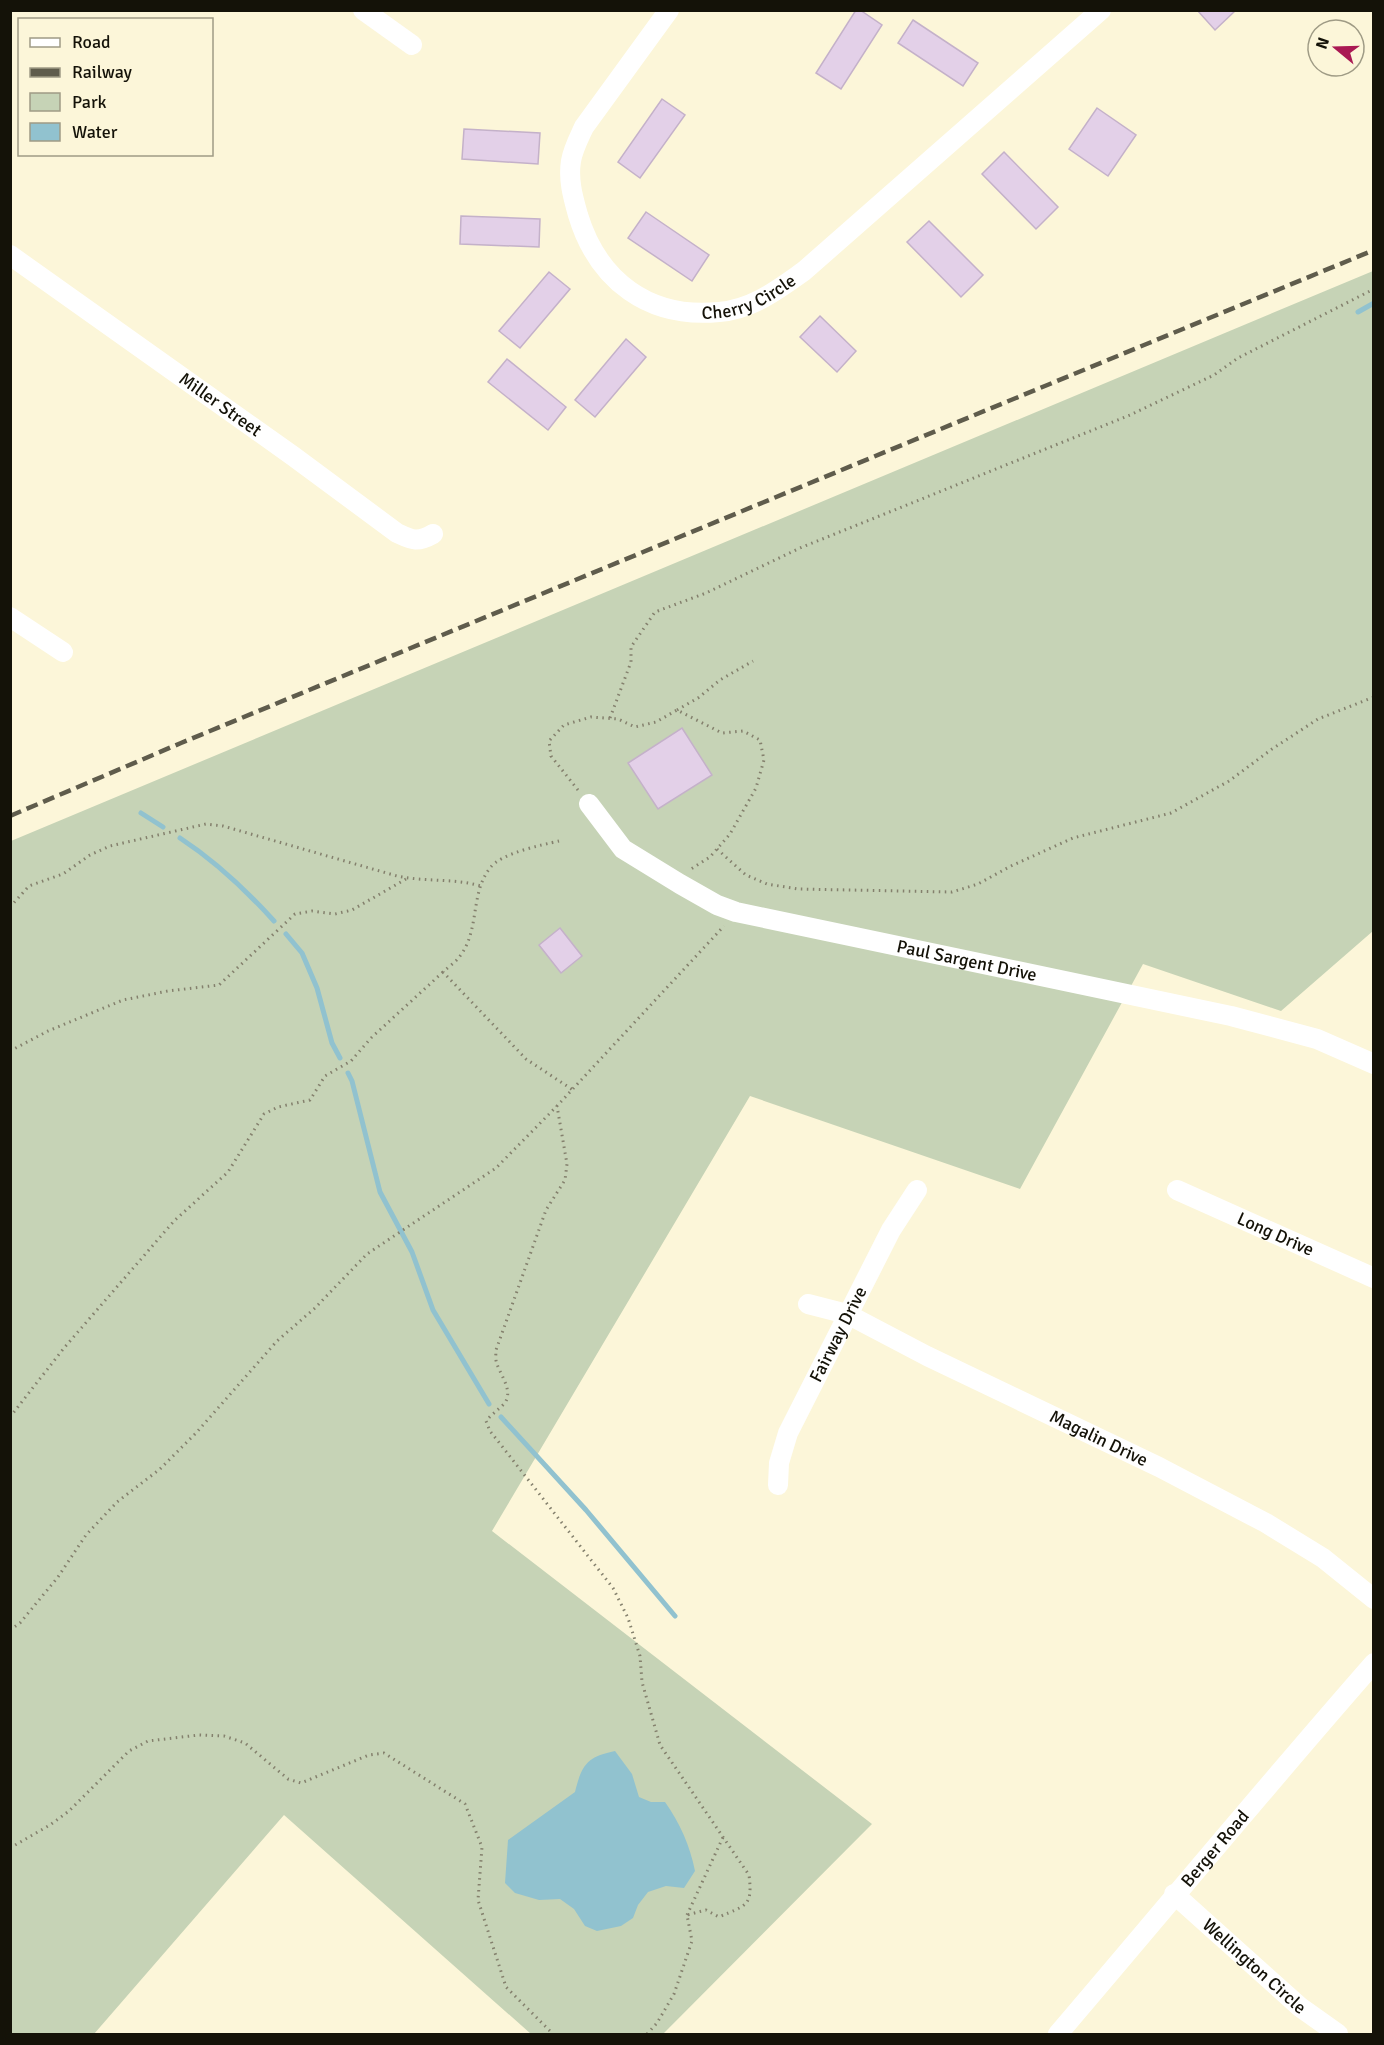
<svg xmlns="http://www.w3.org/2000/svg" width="1384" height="2045" font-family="Signika,sans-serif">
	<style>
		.green { fill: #c6d3b6 }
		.water { fill: #91c2cf }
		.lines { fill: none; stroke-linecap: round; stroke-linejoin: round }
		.stream { stroke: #91c2cf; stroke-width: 5 }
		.building { fill: #e3d0e8; stroke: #c4b1c9; stroke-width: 1.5 }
		.path { stroke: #84806d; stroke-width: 3; stroke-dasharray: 1.5 4.5; stroke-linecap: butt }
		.minor { stroke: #fff; stroke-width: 20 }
		.rail { stroke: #5f5c4c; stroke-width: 4.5; stroke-dasharray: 12 6; stroke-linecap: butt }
		.labels { text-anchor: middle; stroke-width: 5; stroke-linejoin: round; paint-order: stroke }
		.street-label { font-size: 18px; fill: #141208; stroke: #fcf6d9 }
	</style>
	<rect width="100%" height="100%" fill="#fcf6d9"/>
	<path class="green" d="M1373,271V931L1281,1011L1143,964L1020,1189L750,1096L492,1531L872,1824L663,2034H531L284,1815L94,2034H11V841Z"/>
	<path class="water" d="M615,1751L632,1774L639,1797L651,1802H665C680,1823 690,1846 695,1871L684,1888L666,1886L648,1892L638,1905L633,1918L621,1926L597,1931L585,1926L574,1909L560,1899L539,1900L515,1893L505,1883L508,1840L575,1792C582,1764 587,1757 615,1751Z"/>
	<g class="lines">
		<path class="stream" d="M1358,312L1374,303
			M141,813L163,827
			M180,838C215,861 246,890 274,921
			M286,934L302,953L317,988L332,1043L340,1058
			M348,1073L352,1081L380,1192L412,1252L433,1310L489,1404
			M501,1417L586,1510L675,1616"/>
	</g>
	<path class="building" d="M856,10H860L882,25L841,89L816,73Z
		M1197,10H1236L1215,30Z
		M913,20L978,63L963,86L898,43Z
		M662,99L685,115L640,178L618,162Z
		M1097,108L1136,135L1108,176L1069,149Z
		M464,129L540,133L538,164L462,159Z
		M1004,152L1058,207L1036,229L982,174Z
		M646,212L709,255L692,281L628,238Z
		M461,216L540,219L539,247L460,244Z
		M929,221L983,275L961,297L907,242Z
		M549,272L570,289L520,348L499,331Z
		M820,316L856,351L837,372L800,337Z
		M626,339L646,357L595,417L575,400Z
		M507,359L566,407L548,430L488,382Z
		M682,728L712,775L658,809L628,763Z
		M560,928L582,956L561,973L539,945Z"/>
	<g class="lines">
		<path class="path" d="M677,710L698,698L720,680L753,661
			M610,718L631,662V647L655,612L706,593L800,548L1130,415L1214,375L1238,358L1374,289
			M578,790L551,756L549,741L564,725L591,717L618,719L635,727L656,722L677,710L722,733L743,731L760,740L764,760L756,788L730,834L710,857L691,869
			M559,841C542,845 501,853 490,868C470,893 480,930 460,956C456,962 448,967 443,972L526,1059L573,1090
			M717,849L746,875L767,884L798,889L952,892L978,884L1011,866L1073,838L1171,813L1229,781L1272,749L1318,719L1374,697
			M10,907L29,886L63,874L90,855L110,846L206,824L223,826L397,876C425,882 453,878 481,886
			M10,1051L48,1031L123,1000L168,991L219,985L295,914L312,911L335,914L352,910L406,879
			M10,1417L64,1348L174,1221L228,1172L264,1114L278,1107L310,1100L325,1076L351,1061L371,1038L443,972
			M10,1630L20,1623L58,1577L86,1535L117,1502L160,1469L196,1433L277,1341L315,1308L367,1254L496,1168L557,1106
			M10,1848L50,1825L69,1811L129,1751L148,1741L199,1735L224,1736L245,1743L288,1779L301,1783L369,1755L384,1753L465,1804L482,1847L478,1900L506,1987L553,2034
			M687,1915L724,1835
			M647,2034L657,2023L674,1994L692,1941L687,1915L706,1910L719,1917C746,1905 753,1907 749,1875L660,1745L642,1682L640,1656L628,1618L613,1588L490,1431L486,1421C492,1414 498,1410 504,1404C514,1392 501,1376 497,1364C495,1359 496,1354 496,1350L546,1210L565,1180L567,1164L557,1106L724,926"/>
		<g class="minor">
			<path d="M363,10L412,45"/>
			<path id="s1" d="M669,10L584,127C579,138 573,149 571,161C568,180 573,197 578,215C598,281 649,319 719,312C753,309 777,290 804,271L1101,10"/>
			<path id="s2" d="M10,255L293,456L397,533C412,540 417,543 433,534"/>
			<path d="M10,617L63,652"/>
			<path id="s3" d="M589,804L623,849L680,884L717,905L736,912L1231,1016L1317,1039L1374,1064"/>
			<path id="s4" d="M1177,1190L1374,1278"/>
			<path id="s5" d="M808,1304L847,1314L927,1356L1159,1467L1266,1523L1323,1558L1374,1599"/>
			<path id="s6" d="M778,1485L779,1463L788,1433L891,1230L917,1190"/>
			<path id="s7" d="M1174,1894L1300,2007L1338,2034"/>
			<path id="s8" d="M1058,2034C1163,1911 1267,1785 1374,1663"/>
		</g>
		<path class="rail" d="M10,816L181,743L1374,250"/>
	</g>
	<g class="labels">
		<g class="street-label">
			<text dy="6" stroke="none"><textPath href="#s1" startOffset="456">Cherry Circle</textPath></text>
			<text dy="6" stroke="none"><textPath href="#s2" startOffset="258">Miller Street</textPath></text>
			<text dy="6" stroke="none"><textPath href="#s3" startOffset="422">Paul Sargent Drive</textPath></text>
			<text dy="6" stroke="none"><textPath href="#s4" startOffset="108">Long Drive</textPath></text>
			<text dy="6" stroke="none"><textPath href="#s6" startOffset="164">Fairway Drive</textPath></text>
			<text dy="6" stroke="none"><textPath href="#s5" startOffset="321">Magalin Drive</textPath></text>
			<text dy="6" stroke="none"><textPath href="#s8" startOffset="243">Berger Road</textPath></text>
			<text dy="6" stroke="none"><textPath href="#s7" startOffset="108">Wellington Circle</textPath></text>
		</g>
	</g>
	<rect width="1384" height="2045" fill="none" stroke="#141208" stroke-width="24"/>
	<rect x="18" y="18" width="195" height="138" fill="#fcf6d9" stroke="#9f9b85" stroke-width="1.5"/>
	<rect x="30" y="38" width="30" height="9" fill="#ffffff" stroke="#9f9b85" stroke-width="1.5"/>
	<text x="72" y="48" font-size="18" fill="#141208">Road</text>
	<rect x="30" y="68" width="30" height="9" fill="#5f5c4c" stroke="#9f9b85" stroke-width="1.5"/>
	<text x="72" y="78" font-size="18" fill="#141208">Railway</text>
	<rect x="30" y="93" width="30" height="18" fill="#c6d3b6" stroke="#9f9b85" stroke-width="1.5"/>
	<text x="72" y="108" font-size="18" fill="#141208">Park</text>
	<rect x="30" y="123" width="30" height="18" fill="#91c2cf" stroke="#9f9b85" stroke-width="1.5"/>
	<text x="72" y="138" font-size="18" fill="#141208">Water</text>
	<g transform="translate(1336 48) rotate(289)"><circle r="28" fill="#fcf6d9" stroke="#9f9b85" stroke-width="1.5"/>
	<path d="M0-4.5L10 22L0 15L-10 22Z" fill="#aa1953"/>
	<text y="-9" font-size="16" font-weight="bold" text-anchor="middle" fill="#141208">N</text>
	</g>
</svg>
